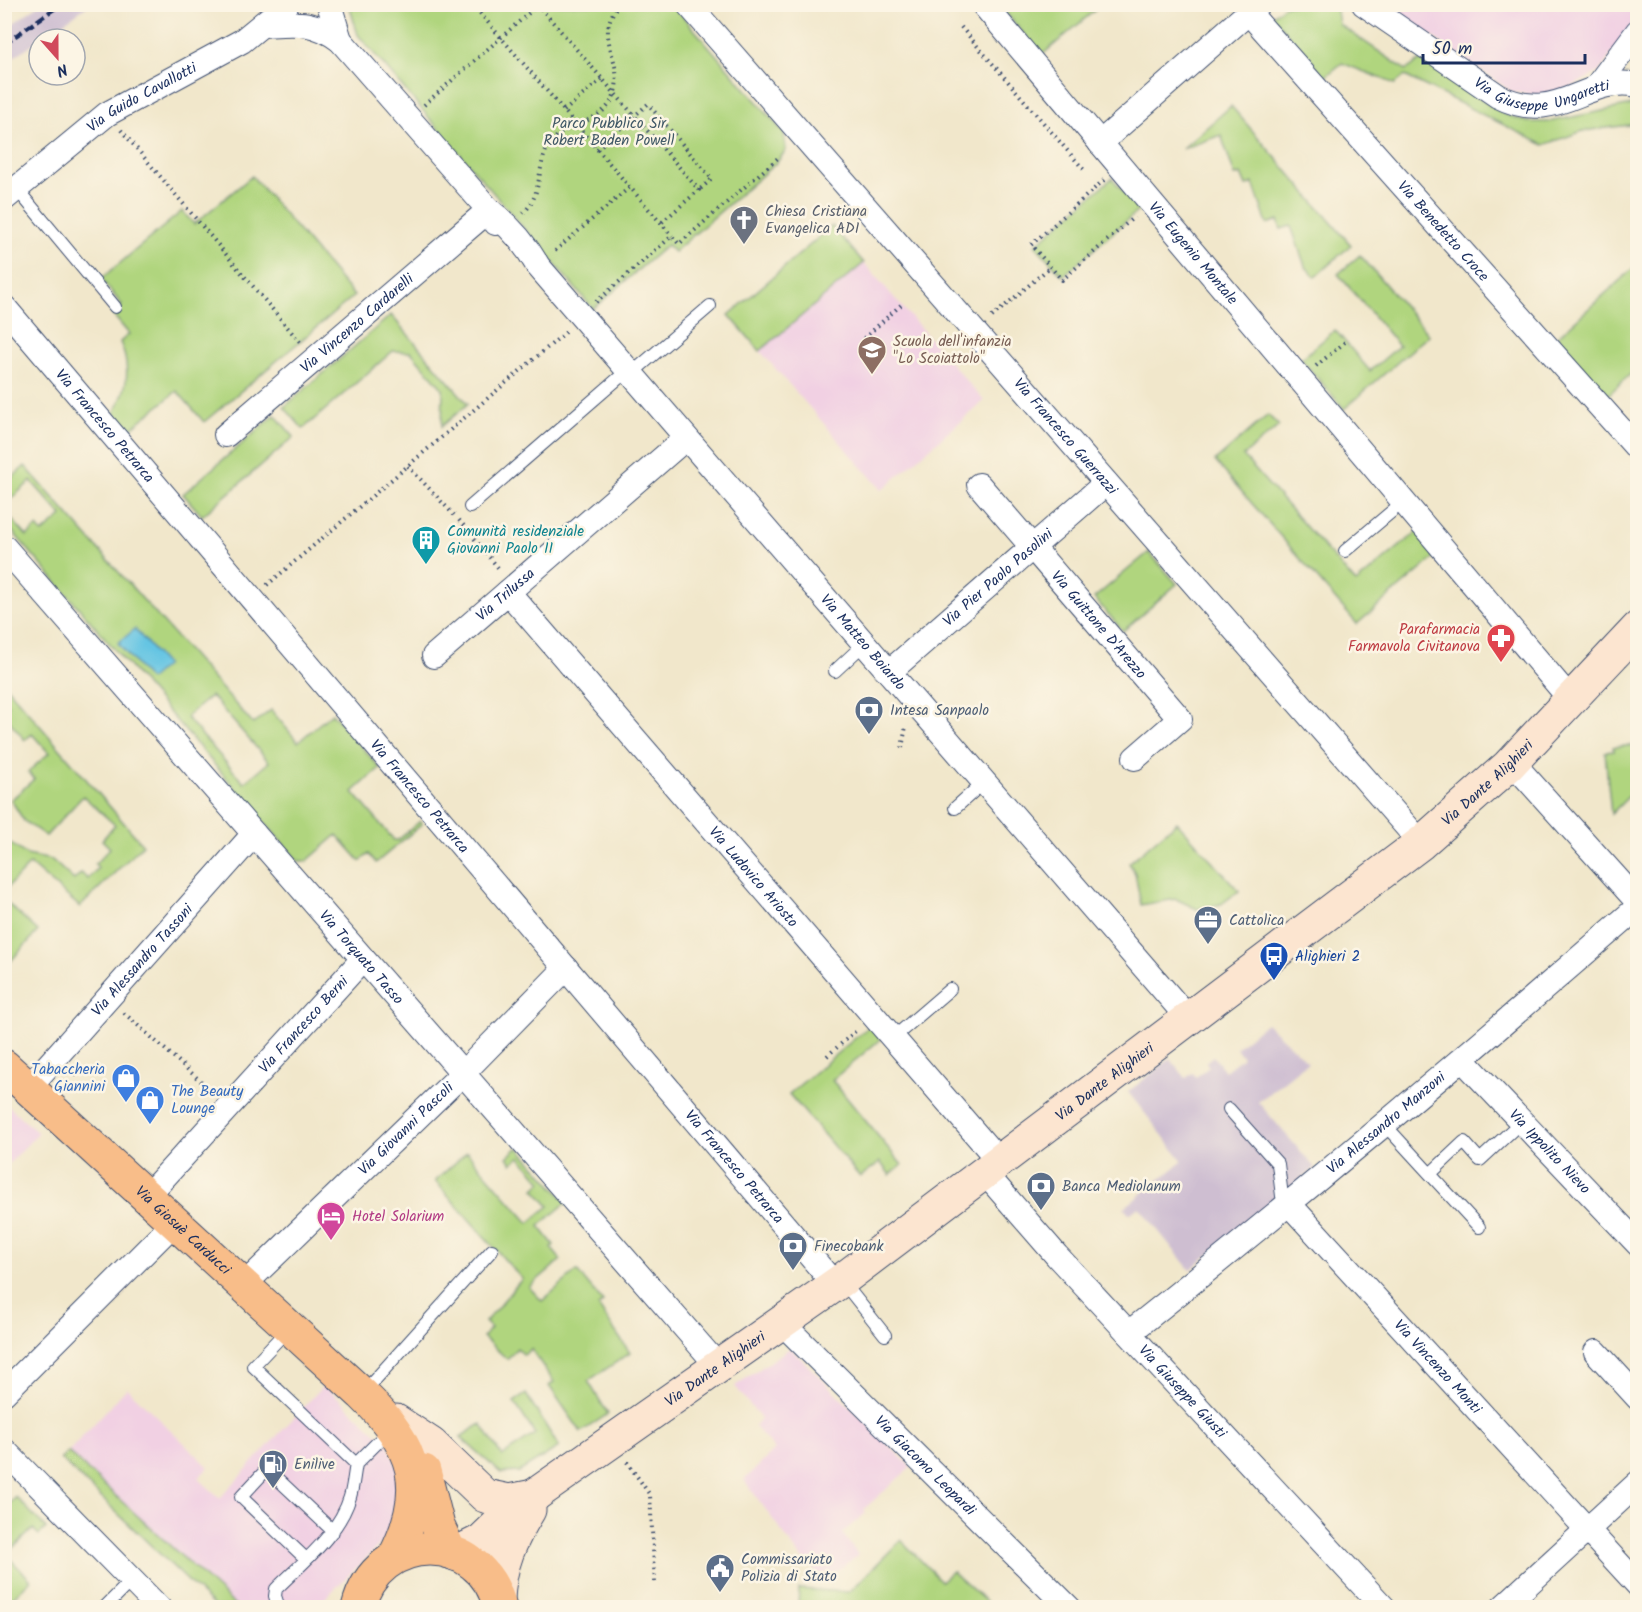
<svg xmlns="http://www.w3.org/2000/svg" width="1642" height="1612" font-family="Kalam,sans-serif">
	<style>
		.built { fill: #f1d0e3 }
		.industrial { fill: #cebed1 }
		.green { fill: #b0d57e; stroke: #66826e; stroke-width: 1.5; fill-rule: evenodd }
		.water { fill: #65c5e3; stroke: #407aa0; stroke-width: 1.5 }
		.lines { fill: none; stroke-linecap: round; stroke-linejoin: round }
		.service-casing { stroke: #3b4b6e; stroke-width: 14 }
		.minor-casing { stroke: #3b4b6e; stroke-width: 26 }
		.secondary-casing { stroke: #3b4b6e; stroke-width: 35 }
		.primary-casing { stroke: #3b4b6e; stroke-width: 35 }
		.path { stroke: #3b4b6e; stroke-width: 4; stroke-dasharray: 1.5 4.5; stroke-linecap: butt }
		.service { stroke: #fff; stroke-width: 12 }
		.minor { stroke: #fff; stroke-width: 24 }
		.secondary { stroke: #fce5d0; stroke-width: 33 }
		.primary { stroke: #f8bd89; stroke-width: 33 }
		.rail { stroke: #1b2f5e; stroke-width: 4.5; stroke-dasharray: 9 4.5; stroke-linecap: butt }
		.labels { text-anchor: middle; stroke-width: 5; stroke-linejoin: round; paint-order: stroke }
		.street-label { font-size: 15px; fill: #1b2f5e; stroke: #fcf5e5 }
		.park-label { font-size: 15px; fill: #405866; stroke: #fcf5e5 }
		.worship-label { font-size: 15px; fill: #5b616d; stroke: #fcf5e5; text-anchor: start }
		.education-label { font-size: 15px; fill: #785e54; stroke: #fcf5e5; text-anchor: start }
		.culture-label { font-size: 15px; fill: #0d838f; stroke: #fcf5e5; text-anchor: start }
		.health-label { font-size: 15px; fill: #be3a42; stroke: #fcf5e5; text-anchor: end }
		.service-label { font-size: 15px; fill: #4e5e75; stroke: #fcf5e5; text-anchor: start }
		.transit-label { font-size: 15px; fill: #164399; stroke: #fcf5e5; text-anchor: start }
		.shop-label { font-size: 15px; fill: #366cbe; stroke: #fcf5e5; text-anchor: end }
		.hotel-label { font-size: 15px; fill: #b23c85; stroke: #fcf5e5; text-anchor: start }
	</style>
	<rect width="100%" height="100%" fill="#fcf5e5"/>
	<filter id="ink" filterUnits="userSpaceOnUse"><feTurbulence type="fractalNoise" baseFrequency=".0167" numOctaves="2"/><feDisplacementMap in="SourceGraphic" scale="12" xChannelSelector="R" yChannelSelector="G"/><feConvolveMatrix kernelMatrix="1 2 1 2 8 2 1 2 1" color-interpolation-filters="sRGB"/></filter>
	<filter id="wash" filterUnits="userSpaceOnUse"><feTurbulence type="fractalNoise" baseFrequency=".008" numOctaves="4" result="noise"/><feDisplacementMap in="SourceGraphic" scale="24" xChannelSelector="R" yChannelSelector="G"/><feGaussianBlur stdDeviation="1.35" result="paint"/><feColorMatrix in="noise" values="0 0 0 0 0 0 0 0 0 0 0 0 0 0 0 0 0 1.4 0 .05"/><feComposite in="paint" operator="in"/></filter>
	<g filter="url(#wash)">
		<rect width="100%" height="100%" fill="#f1e7cb"/>
		<path class="built" d="M1637,4L1638,16L1599,72L1551,97L1512,92L1387,5Z
			M864,263L984,401L882,490L760,351Z
			M5,1103L38,1133L5,1168Z
			M790,1348L911,1467L864,1509L866,1513L842,1533L858,1555L823,1582L808,1561L805,1563L744,1480L775,1450L754,1426L761,1419L735,1386Z
			M324,1385L388,1444L403,1481L393,1532L316,1607H237L68,1452L127,1388L209,1467L198,1478L220,1498Z"/>
		<path class="industrial" d="M39,5H89L5,63V29Z
			M1266,1023L1308,1062L1258,1102L1315,1168L1190,1270L1139,1207L1129,1214L1124,1208L1183,1161L1128,1092L1170,1059L1186,1078L1193,1073L1196,1077L1209,1067L1206,1062L1213,1056L1225,1071L1243,1057L1236,1048Z"/>
		<path class="green" d="M349,5H673L784,133L786,150L777,162L674,252L667,245L593,309L358,35Z
			M999,5H1101L1042,55Z
			M1285,5H1336L1339,24L1406,70L1424,58L1453,81L1504,114L1528,122H1548L1637,104V124L1583,131L1544,145L1405,76L1395,84L1342,63L1325,77L1272,16Z
			M1231,106L1351,245L1315,277L1305,266L1291,226L1281,229L1278,220L1267,224L1253,183L1246,186L1241,174L1235,176L1221,135L1182,149Z
			M252,176L354,296L204,422L177,391L129,430L114,413C128,389 131,368 120,342L129,334L113,315L122,305L101,279L182,211L194,224Z
			M1112,178L1139,210L1063,276L1035,245Z
			M832,226L864,263L760,351L729,315Z
			M1360,255L1429,335L1344,409L1301,359L1335,330L1370,371L1399,346L1338,274Z
			M1637,265V368L1607,396L1556,338Z
			M391,315L468,404L442,426L443,389L411,352L393,351L303,429L284,407Z
			M275,415L294,437L202,516L183,494Z
			M1268,415L1279,426L1243,456L1356,583L1418,531L1438,555L1357,624L1215,461Z
			M25,466L253,724L271,710L298,742L332,713L380,768L353,792L394,840H398L420,821L422,824L376,863L369,854L360,861L337,835L307,861H298L5,523L4,511L27,536L37,527L42,533L62,516L31,481L5,504V484ZM211,696L269,762L244,783L186,717Z
			M1149,552L1177,584L1123,631L1094,598Z
			M4,684L143,845L80,907L30,864L5,890V840L27,855L52,860L74,880L81,873L88,879L98,868L95,864L110,848L102,840L115,825L83,796L46,836L24,821L11,800L34,779L28,772L49,753L32,734L25,740L5,716V709L9,705L5,700Z
			M1637,745V788L1611,814L1605,752L1614,751L1613,747Z
			M1177,822L1239,891L1221,904L1197,909L1176,899L1141,905L1135,873L1129,863Z
			M5,901L38,931L10,962L5,957Z
			M872,1024L883,1037L832,1080L902,1165L890,1175L880,1162L860,1177L789,1094Z
			M518,1147L567,1202L539,1226L554,1245L551,1248L561,1260L529,1287L542,1301L577,1271L603,1302L598,1306L630,1353L588,1381L608,1414L581,1432L549,1386L554,1382L531,1349L524,1355L517,1348L507,1359L483,1337L491,1328L485,1322L522,1279L435,1181L467,1152L529,1223L549,1206L534,1189L542,1182L520,1157L512,1163L507,1157Z
			M526,1394L559,1447L519,1472L501,1473L460,1437L481,1424L502,1456L535,1434L514,1402Z
			M68,1452L237,1607H215L61,1459Z
			M16,1497L46,1528L39,1535L33,1529L6,1555L31,1580L5,1605V1508Z
			M901,1540L941,1581L952,1571L992,1607H798L799,1589L849,1592Z"/>
		<path class="water" d="M135,629L166,665L149,680L118,643Z"/>
	</g>
	<g filter="url(#ink)">
		<g class="lines">
			<g class="service-casing">
				<path id="service" d="M16,188L115,307
					M631,374L710,306
					M470,507L628,370
					M1345,551L1403,502
					M835,671L864,644
					M955,808L984,782
					M893,1038L950,989
					M1229,1109L1278,1164L1282,1196L1290,1205
					M1385,1125L1430,1174L1464,1142L1480,1160L1521,1122
					M1430,1174L1479,1227
					M843,1282L885,1335
					M363,1393L492,1250
					M356,1464L391,1429
					M306,1559L241,1497L267,1469L333,1531
					M104,1608L132,1580
					M279,1608L275,1596L276,1589C303,1562 339,1534 350,1497C353,1487 354,1475 356,1464L253,1366L289,1328"/>
			</g>
			<g class="minor-casing">
				<g id="minor">
					<path d="M329,4L340,40"/>
					<path id="s1" d="M688,4L1421,843"/>
					<path id="s2" d="M983,4L1571,700"/>
					<path id="s3" d="M1364,4L1498,96C1559,127 1584,74 1638,85"/>
					<path id="s4" d="M1249,13L1638,449"/>
					<path d="M264,25C296,23 313,20 340,40L489,210L496,223"/>
					<path d="M1596,87L1638,31"/>
					<path d="M1100,143L1258,4"/>
					<path id="s5" d="M4,199L107,114L242,41L287,4"/>
					<path id="s6" d="M489,210C510,226 525,243 538,266L1188,1018"/>
					<path id="s7" d="M4,307L835,1285"/>
					<path id="s8" d="M226,435L489,210"/>
					<path id="s9" d="M979,485L1180,719L1135,758"/>
					<path id="s10" d="M4,547L719,1367"/>
					<path id="s11" d="M508,592L999,1161"/>
					<path id="s12" d="M434,656L686,438"/>
					<path id="s13" d="M889,672L1106,483"/>
					<path d="M1512,762L1638,902"/>
					<path id="s14" d="M1463,1060L1638,1244"/>
					<path id="s15" d="M29,1087L254,834"/>
					<path id="s16" d="M984,1172L1057,1256L1384,1608"/>
					<path id="s17" d="M147,1196L363,959"/>
					<path id="s18" d="M1290,1205L1638,1585"/>
					<path id="s19" d="M244,1285L463,1073L566,968"/>
					<path id="s20" d="M782,1323L1069,1608"/>
					<path id="s21" d="M1129,1333C1302,1195 1471,1053 1638,907"/>
					<path d="M1596,1352L1638,1398"/>
					<path d="M4,1393L175,1222"/>
					<path d="M4,1450L159,1608"/>
					<path d="M1502,1608L1638,1483"/>
				</g>
			</g>
			<g class="secondary-casing">
				<g id="secondary">
					<path d="M396,1421L431,1444L485,1496L509,1501L534,1496"/>
					<path id="s22" d="M455,1554L481,1541L512,1511L842,1280L1421,843L1508,766L1638,628"/>
					<path d="M498,1600C499,1565 511,1539 529,1510"/>
				</g>
			</g>
			<g class="primary-casing">
				<g id="primary">
					<path id="s23" d="M4,1066L362,1394C416,1446 429,1488 395,1556"/>
					<path d="M424,1471L438,1526L450,1552"/>
					<path d="M358,1608C377,1530 482,1529 500,1608"/>
				</g>
			</g>
			<path class="path" d="M428,4C442,13 456,12 470,4
				M472,4L672,236
				M537,4L699,190L661,223
				M961,27L1085,171
				M424,105L538,5
				M564,111L602,79
				M121,130L300,342
				M597,149L648,104L712,179L699,190
				M1104,180L1031,245L1062,280L1134,217
				M523,213C543,196 536,166 549,145C566,120 606,125 615,92C624,58 592,38 619,4
				M555,251L630,187
				M596,302L672,236L679,244L778,158
				M992,317L1050,267
				M864,338L903,303
				M1316,366L1345,342
				M408,466L454,515
				M459,520L500,570
				M267,585L566,332
				M902,748L906,726
				M124,1013L213,1092
				M827,1056L858,1029
				M71,1071L79,1076
				M627,1462L650,1495L655,1584"/>
			<use href="#service" class="service"/>
			<use href="#minor" class="minor"/>
			<use href="#secondary" class="secondary"/>
			<use href="#primary" class="primary"/>
			<path class="rail" d="M4,44L61,4"/>
		</g>
	</g>
	<defs>
		<g id="church-pin" transform="scale(1.5)"><path d="M0 17L-7.5 6A9.5 9.5 0 1 1 7.5 6Z" fill="#6b7280" stroke="#fcf5e5"/><path d="M-1.2-6h2.4v3.5h3.3v2.4h-3.3V6h-2.4V-.1h-3.3v-2.4h3.3Z" fill="#fff"/></g>
		<g id="school-pin" transform="scale(1.5)"><path d="M0 17L-7.5 6A9.5 9.5 0 1 1 7.5 6Z" fill="#8d6e63" stroke="#fcf5e5"/><path d="M0-5L7-2L0 1L-7-2ZM-4 1L0 2.5L4 1V4Q0 6-4 4Z" fill="#fff"/></g>
		<g id="building-pin" transform="scale(1.5)"><path d="M0 17L-7.5 6A9.5 9.5 0 1 1 7.5 6Z" fill="#0f9aa8" stroke="#fcf5e5"/><path d="M-4-6H4V6H1V3H-1V6H-4ZM-2.5-4.3h1.7v1.8h-1.7ZM.8-4.3h1.7v1.8H.8ZM-2.5-1h1.7V.8h-1.7ZM.8-1h1.7V.8H.8Z" fill="#fff"/></g>
		<g id="pharmacy-pin" transform="scale(1.5)"><path d="M0 17L-7.5 6A9.5 9.5 0 1 1 7.5 6Z" fill="#e0444e" stroke="#fcf5e5"/><path d="M-2-6h4v4h4v4h-4v4h-4v-4h-4v-4h4Z" fill="#fff"/></g>
		<g id="bank-pin" transform="scale(1.5)"><path d="M0 17L-7.5 6A9.5 9.5 0 1 1 7.5 6Z" fill="#5c6f8a" stroke="#fcf5e5"/><path d="M-6-4H6V4H-6ZM0-2.3a2.3 2.3 0 1 0 0 4.6a2.3 2.3 0 1 0 0-4.6Z" fill="#fff"/></g>
		<g id="office-pin" transform="scale(1.5)"><path d="M0 17L-7.5 6A9.5 9.5 0 1 1 7.5 6Z" fill="#5c6f8a" stroke="#fcf5e5"/><path d="M-6-3h4V-5.5h4V-3h4V5H-6ZM-1-4.5V-3h2v-1.5ZM-6 0V1H6V0Z" fill="#fff"/></g>
		<g id="bus-pin" transform="scale(1.5)"><path d="M0 17L-7.5 6A9.5 9.5 0 1 1 7.5 6Z" fill="#1a4fb4" stroke="#fcf5e5"/><path d="M-5-6H5V4H4V6H2V4H-2V6H-4V4H-5ZM-3.5-4V0h7V-4ZM-3.5 1.2v1.5H-2V1.2ZM2 1.2v1.5H3.5V1.2Z" fill="#fff"/></g>
		<g id="shop-pin" transform="scale(1.5)"><path d="M0 17L-7.5 6A9.5 9.5 0 1 1 7.5 6Z" fill="#3f7fe0" stroke="#fcf5e5"/><path d="M-5-2.5h2.3a2.7 3.5 0 0 1 5.4 0H5L5.5 6h-11ZM-1.5-2.5h3a1.5 2.3 0 0 0-3 0Z" fill="#fff"/></g>
		<g id="hotel-pin" transform="scale(1.5)"><path d="M0 17L-7.5 6A9.5 9.5 0 1 1 7.5 6Z" fill="#d1479c" stroke="#fcf5e5"/><path d="M-6-4.5h1.5V1H6V5H4.5V3h-9V5H-6ZM-4 0a1.8 1.8 0 1 1 3.6 0ZM.5 0V-2.5h3Q6-2.5 6 0Z" fill="#fff"/></g>
		<g id="fuel-pin" transform="scale(1.5)"><path d="M0 17L-7.5 6A9.5 9.5 0 1 1 7.5 6Z" fill="#5c6f8a" stroke="#fcf5e5"/><path d="M-5.5-6h7V0h2V4h1.3V-2.5L3-4.5l.8-.8L6-3V5H2.5V1h-1V6h-7ZM-4.2-4.7v3.2H.2V-4.7Z" fill="#fff"/></g>
		<g id="civic-pin" transform="scale(1.5)"><path d="M0 17L-7.5 6A9.5 9.5 0 1 1 7.5 6Z" fill="#5c6f8a" stroke="#fcf5e5"/><path d="M-.6-6.5H3V-4.5H.6V-3L4-1V1h2V6H-6V1h2V-1L-.6-3ZM-1.2 2.5V6h2.4V2.5Z" fill="#fff"/></g>
	</defs>
	<g fill-rule="evenodd">
		<use href="#church-pin" x="744" y="220"/>
		<use href="#school-pin" x="872" y="350"/>
		<use href="#building-pin" x="426" y="540"/>
		<use href="#pharmacy-pin" x="1501" y="638"/>
		<use href="#bank-pin" x="869" y="710"/>
		<use href="#office-pin" x="1208" y="920"/>
		<use href="#bus-pin" x="1274" y="956"/>
		<use href="#shop-pin" x="126" y="1078"/>
		<use href="#shop-pin" x="150" y="1100"/>
		<use href="#bank-pin" x="1041" y="1186"/>
		<use href="#hotel-pin" x="331" y="1216"/>
		<use href="#bank-pin" x="793" y="1246"/>
		<use href="#fuel-pin" x="273" y="1464"/>
		<use href="#civic-pin" x="720" y="1568"/>
	</g>
	<g class="labels">
		<g class="street-label">
			<text dy="5" stroke="none"><textPath href="#s3" startOffset="207">Via Giuseppe Ungaretti</textPath></text>
			<text dy="5" stroke="none"><textPath href="#s5" startOffset="172">Via Guido Cavallotti</textPath></text>
			<text dy="5" stroke="none"><textPath href="#s4" startOffset="292">Via Benedetto Croce</textPath></text>
			<text dy="5" stroke="none"><textPath href="#s2" startOffset="326">Via Eugenio Montale</textPath></text>
			<text dy="5" stroke="none"><textPath href="#s8" startOffset="172">Via Vincenzo Cardarelli</textPath></text>
			<text dy="5" stroke="none"><textPath href="#s7" startOffset="156">Via Francesco Petrarca</textPath></text>
			<text dy="5" stroke="none"><textPath href="#s1" startOffset="574">Via Francesco Guerrazzi</textPath></text>
			<text dy="5" stroke="none"><textPath href="#s13" startOffset="144">Via Pier Paolo Pasolini</textPath></text>
			<text dy="5" stroke="none"><textPath href="#s12" startOffset="94">Via Trilussa</textPath></text>
			<text dy="5" stroke="none"><textPath href="#s9" startOffset="184">Via Guittone D'Arezzo</textPath></text>
			<text dy="5" stroke="none"><textPath href="#s6" startOffset="572">Via Matteo Boiardo</textPath></text>
			<text dy="5" stroke="none"><textPath href="#s22" startOffset="1290">Via Dante Alighieri</textPath></text>
			<text dy="5" stroke="none"><textPath href="#s7" startOffset="642">Via Francesco Petrarca</textPath></text>
			<text dy="5" stroke="none"><textPath href="#s11" startOffset="376">Via Ludovico Ariosto</textPath></text>
			<text dy="5" stroke="none"><textPath href="#s10" startOffset="544">Via Torquato Tasso</textPath></text>
			<text dy="5" stroke="none"><textPath href="#s15" startOffset="170">Via Alessandro Tassoni</textPath></text>
			<text dy="5" stroke="none"><textPath href="#s17" startOffset="232">Via Francesco Berni</textPath></text>
			<text dy="5" stroke="none"><textPath href="#s22" startOffset="804">Via Dante Alighieri</textPath></text>
			<text dy="5" stroke="none"><textPath href="#s21" startOffset="332">Via Alessandro Manzoni</textPath></text>
			<text dy="5" stroke="none"><textPath href="#s19" startOffset="225">Via Giovanni Pascoli</textPath></text>
			<text dy="5" stroke="none"><textPath href="#s14" startOffset="126">Via Ippolito Nievo</textPath></text>
			<text dy="5" stroke="none"><textPath href="#s7" startOffset="1128">Via Francesco Petrarca</textPath></text>
			<text dy="5" stroke="none"><textPath href="#s23" startOffset="243">Via Giosuè Carducci</textPath></text>
			<text dy="5" stroke="none"><textPath href="#s18" startOffset="219">Via Vincenzo Monti</textPath></text>
			<text dy="5" stroke="none"><textPath href="#s22" startOffset="320">Via Dante Alighieri</textPath></text>
			<text dy="5" stroke="none"><textPath href="#s16" startOffset="296">Via Giuseppe Giusti</textPath></text>
			<text dy="5" stroke="none"><textPath href="#s20" startOffset="202">Via Giacomo Leopardi</textPath></text>
		</g>
		<g class="park-label">
			<text x="609" y="128">Parco Pubblico Sir<tspan x="609" dy="17">Robert Baden Powell</tspan></text>
		</g>
		<g class="worship-label">
			<text x="765" y="216">Chiesa Cristiana<tspan x="765" dy="17">Evangelica ADI</tspan></text>
		</g>
		<g class="education-label">
			<text x="893" y="346">Scuola dell'infanzia<tspan x="893" dy="17">"Lo Scoiattolo"</tspan></text>
		</g>
		<g class="culture-label">
			<text x="447" y="536">Comunità residenziale<tspan x="447" dy="17">Giovanni Paolo II</tspan></text>
		</g>
		<g class="health-label">
			<text x="1480" y="634">Parafarmacia<tspan x="1480" dy="17">Farmavola Civitanova</tspan></text>
		</g>
		<g class="service-label">
			<text x="890" y="715">Intesa Sanpaolo</text>
			<text x="1229" y="925">Cattolica</text>
			<text x="1062" y="1191">Banca Mediolanum</text>
			<text x="814" y="1251">Finecobank</text>
			<text x="294" y="1469">Enilive</text>
			<text x="741" y="1564">Commissariato<tspan x="741" dy="17">Polizia di Stato</tspan></text>
		</g>
		<g class="transit-label">
			<text x="1295" y="961">Alighieri 2</text>
		</g>
		<g class="shop-label">
			<text x="105" y="1074">Tabaccheria<tspan x="105" dy="17">Giannini</tspan></text>
			<text x="171" y="1096" text-anchor="start">The Beauty<tspan x="171" dy="17">Lounge</tspan></text>
		</g>
		<g class="hotel-label">
			<text x="352" y="1221">Hotel Solarium</text>
		</g>
	</g>
	<rect width="1642" height="1612" fill="none" stroke="#fcf5e5" stroke-width="24"/>
	<g transform="translate(57 57) rotate(159)"><circle r="28" fill="#fcf5e5" stroke="#a2a6af" stroke-width="1.5"/>
	<path d="M0-4.5L10 22L0 15L-10 22Z" fill="#d1495b"/>
	<text y="-9" font-size="16" font-weight="bold" text-anchor="middle" fill="#1b2f5e">N</text>
	</g>
	<path d="M1423 54v9h162v-9" fill="none" stroke="#1b2f5e" stroke-width="3"/>
	<text x="1432" y="54" font-size="18" fill="#1b2f5e" stroke="#fcf5e5" stroke-width="4.5" paint-order="stroke">50 m</text>
</svg>
